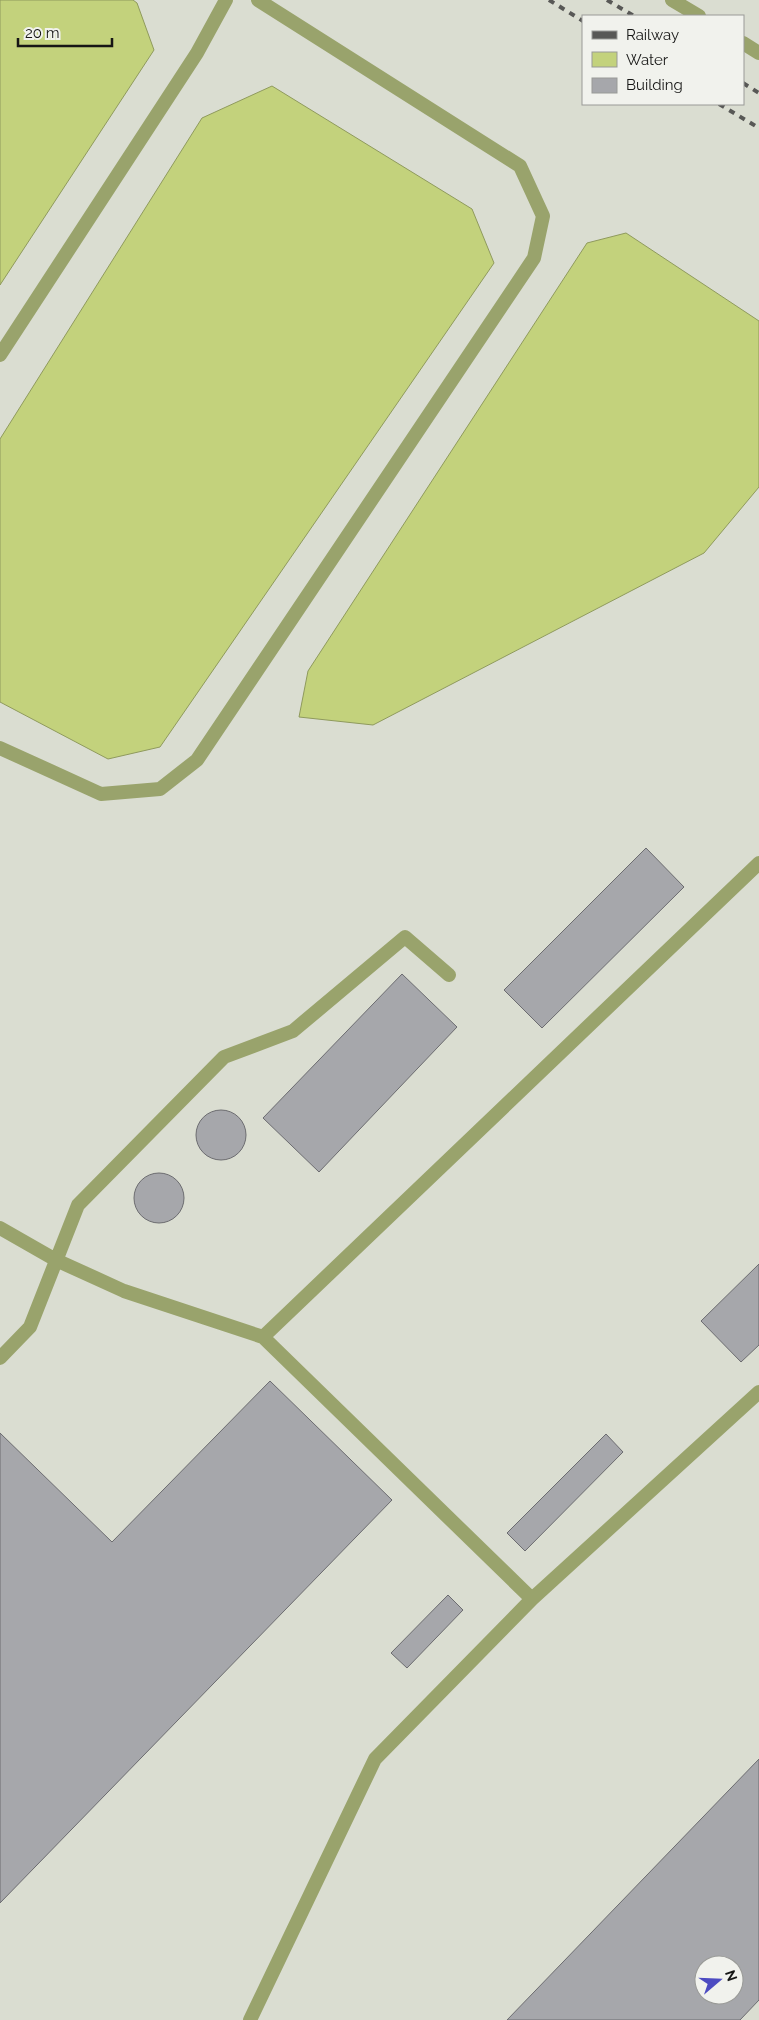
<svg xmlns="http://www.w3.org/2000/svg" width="759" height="2020" font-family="Raleway,sans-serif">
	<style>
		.built { fill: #daddd1; fill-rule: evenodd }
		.water { fill: #c3d27c; stroke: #8f9a5d }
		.building { fill: #a6a7ab; stroke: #6c6c70; fill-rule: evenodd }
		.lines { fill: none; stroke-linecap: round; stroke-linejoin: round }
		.lane { stroke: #99a36c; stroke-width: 14 }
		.rail { stroke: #585856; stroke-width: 4; stroke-dasharray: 6 6; stroke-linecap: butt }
	</style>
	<rect width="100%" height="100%" fill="#e4e4e0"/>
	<path class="built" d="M0,0H759V2020H0ZM583,16H743V104H583ZM704,1965H734V1995H704Z"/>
	<path class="water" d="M0,0H133L137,3L154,50L0,285Z
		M272,86L472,209L494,263L160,747L108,759L0,702V439L202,118Z
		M626,233L759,321V487L704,553L373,725L299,717L308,671L587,243Z"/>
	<path class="building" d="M646,848L684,887L542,1028L504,990Z
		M402,974L457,1027L319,1172L263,1118Z
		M196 1135a25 25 0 1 1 50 0a25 25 0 1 1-50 0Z
		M134 1198a25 25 0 1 1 50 0a25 25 0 1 1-50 0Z
		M759,1264V1345L741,1362L701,1321Z
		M270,1381L392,1500L0,1903V1433L112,1542Z
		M606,1434L623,1452L525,1551L507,1533Z
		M448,1595L463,1610L407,1668L391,1653Z
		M759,1759V2000L740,2020H507ZM704,1965H734V1995H704Z"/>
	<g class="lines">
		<path class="lane" d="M672,0L699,16
			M743,43L759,53
			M0,355L197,53L226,0
			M0,748L101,794L160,789L197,760L534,258L543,216L520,166L258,0
			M0,1228L56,1260L124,1291L263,1337L532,1599
			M263,1337L759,863
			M0,1358L30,1327L78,1205L224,1057L293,1031L405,937L449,975
			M250,2020L375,1759L532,1599L759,1392"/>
		<path class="rail" d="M549,0L583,21
			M607,0L634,16
			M743,83L759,93
			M719,104L759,128"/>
	</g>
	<rect x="582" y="15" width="162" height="90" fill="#f1f2ed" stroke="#999a97"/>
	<rect x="592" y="31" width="25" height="8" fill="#585856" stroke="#999a97"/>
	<text x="626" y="40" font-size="15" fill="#161615">Railway</text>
	<rect x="592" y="52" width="25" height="15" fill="#c3d27c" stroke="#999a97"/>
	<text x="626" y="65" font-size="15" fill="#161615">Water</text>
	<rect x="592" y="78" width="25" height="15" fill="#a6a7ab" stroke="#999a97"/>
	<text x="626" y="90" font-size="15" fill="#161615">Building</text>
	<g transform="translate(719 1980) rotate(71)"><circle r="24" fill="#f1f2ed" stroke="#999a97"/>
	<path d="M0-4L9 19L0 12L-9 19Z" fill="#4c4bc1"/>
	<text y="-8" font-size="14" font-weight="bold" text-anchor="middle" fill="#161615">N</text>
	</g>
	<path d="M18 38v8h94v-8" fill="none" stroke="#161615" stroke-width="2.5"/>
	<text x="25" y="38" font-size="15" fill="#161615" stroke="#f1f2ed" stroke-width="4" paint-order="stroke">20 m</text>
</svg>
